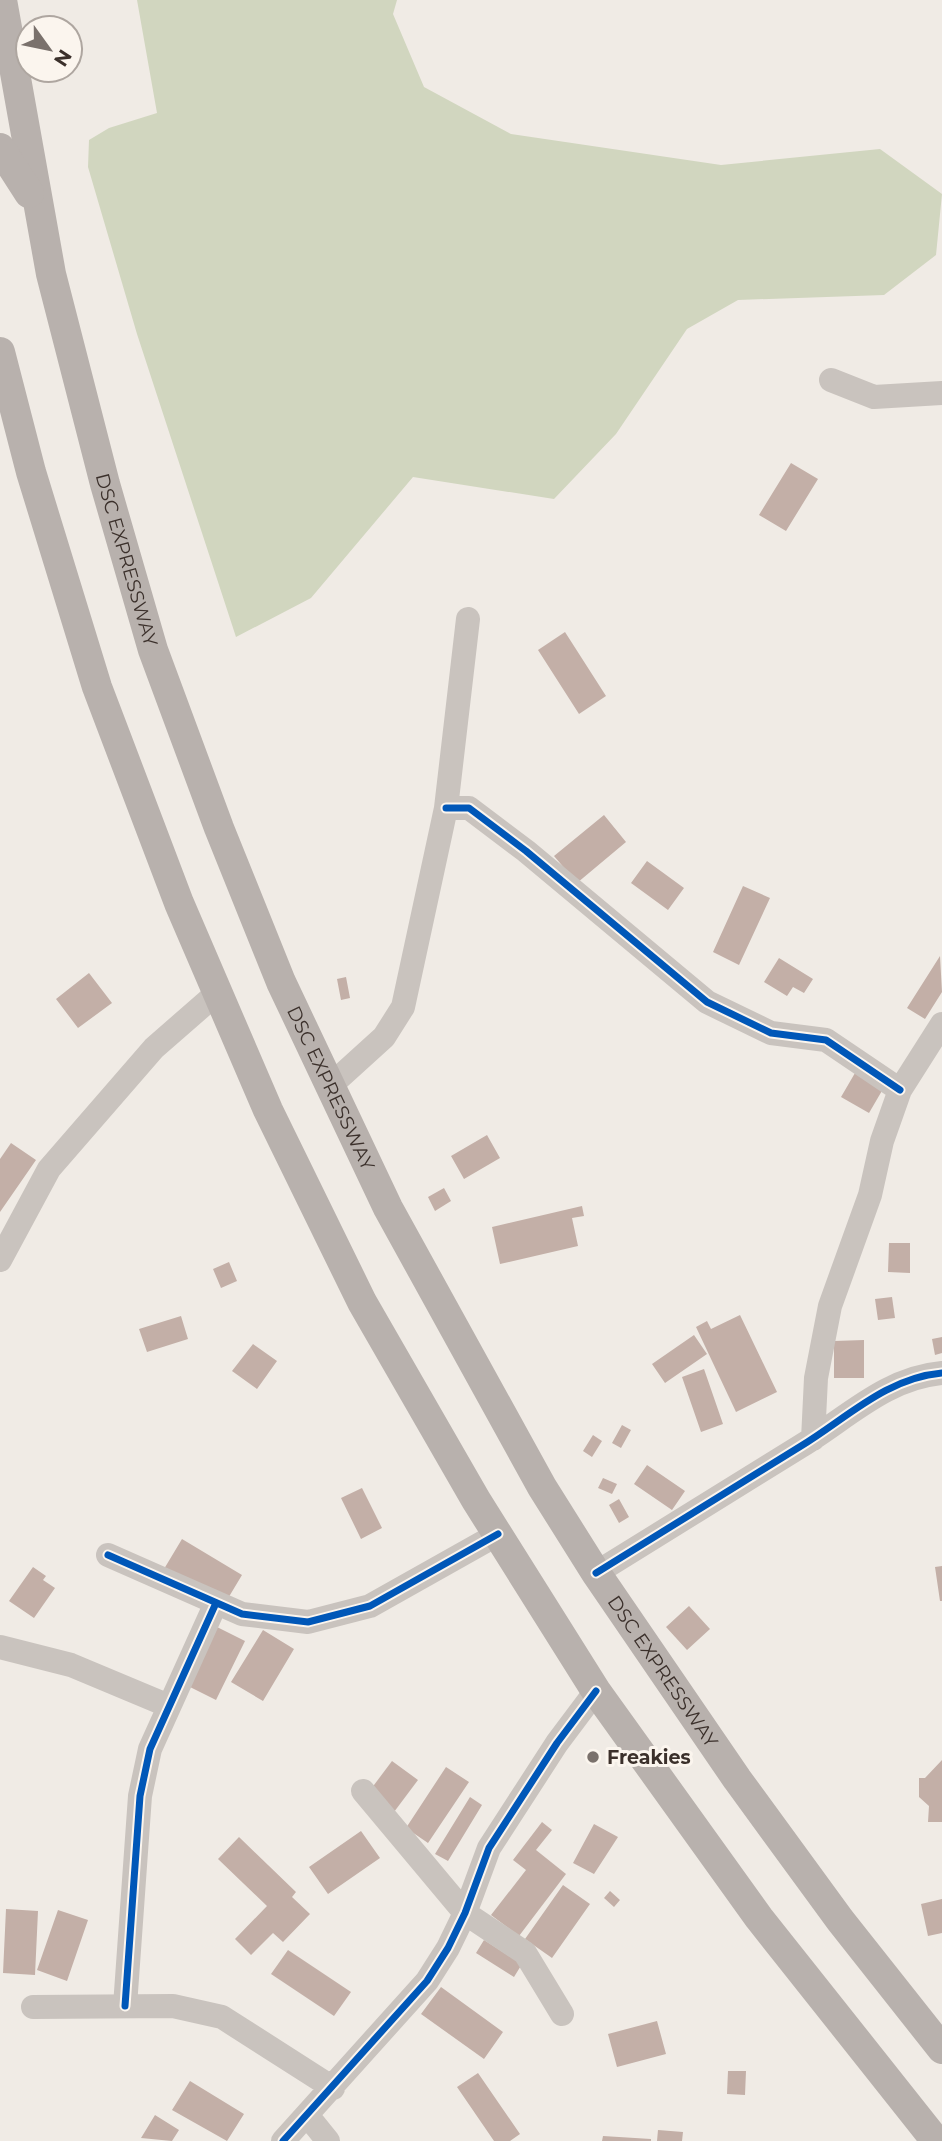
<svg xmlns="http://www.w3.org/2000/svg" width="942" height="2141" font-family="Montserrat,sans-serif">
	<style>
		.green { fill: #d1d6bf }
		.building { fill: #c3afa7 }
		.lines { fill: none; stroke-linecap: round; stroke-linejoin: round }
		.minor { stroke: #c9c3be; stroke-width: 24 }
		.major { stroke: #b8b1ad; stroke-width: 30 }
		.cycleway-casing { stroke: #fbf5ee; stroke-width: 11 }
		.cycleway { stroke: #0057b8; stroke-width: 7 }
		.poi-dot { fill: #7a716c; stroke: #fbf5ee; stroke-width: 2.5 }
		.labels { text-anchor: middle; stroke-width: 6; stroke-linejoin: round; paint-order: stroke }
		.street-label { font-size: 19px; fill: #3b302b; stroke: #fbf5ee }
		.poi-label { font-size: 19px; font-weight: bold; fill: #3b302b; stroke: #fbf5ee; text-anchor: start }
	</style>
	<rect width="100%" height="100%" fill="#f0ebe5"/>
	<path class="green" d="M137,0H397L393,14L424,87L511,134L721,165L880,149L942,194L936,255L884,295L738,300L687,329L616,434L554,499L413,477L311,598L236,637L137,334L88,167L89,140L109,128L157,113Z"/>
	<path class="building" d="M791,463L818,479L786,531L759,515Z
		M565,632L606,696L579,714L538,650Z
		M604,815L626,842L577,883L554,856Z
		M647,861L684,888L668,910L631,883Z
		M743,886L770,898L739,965L713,952Z
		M940,956L942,992L925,1019L907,1008Z
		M779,958L813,979L804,993L793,987L787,996L764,982Z
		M89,973L112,1003L78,1028L56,999Z
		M346,977L350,998L341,1000L337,979Z
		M855,1073L883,1089L869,1113L841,1097Z
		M487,1135L500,1158L464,1179L451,1156Z
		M11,1143L36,1160L0,1212V1159Z
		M444,1188L451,1201L435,1211L428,1197Z
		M582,1206L584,1216L572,1218L578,1246L500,1264L492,1227Z
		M889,1243H910V1273L888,1272Z
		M229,1262L237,1281L221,1288L213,1269Z
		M892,1297L895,1318L878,1320L875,1299Z
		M740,1315L777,1392L736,1412L696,1327L707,1321L711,1329Z
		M181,1316L188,1339L147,1352L139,1329Z
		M694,1335L707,1354L665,1383L652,1364Z
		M942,1337V1353L935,1355L932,1339Z
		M864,1340V1378H834V1341Z
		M253,1344L277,1361L257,1389L232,1371Z
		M704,1369L723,1424L701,1432L682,1377Z
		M622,1425L631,1430L621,1448L612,1443Z
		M593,1435L602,1441L592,1457L583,1451Z
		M647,1465L685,1491L672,1510L634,1484Z
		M603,1478L617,1484L612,1494L598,1488Z
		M362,1488L382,1528L361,1539L341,1498Z
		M619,1499L629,1517L619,1523L609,1505Z
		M182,1539L242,1575L224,1605L164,1569Z
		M942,1566V1601H940L935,1567Z
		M33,1567L46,1576L43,1580L55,1588L34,1618L9,1601Z
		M689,1606L710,1629L687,1650L666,1627Z
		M215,1626L245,1641L216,1700L186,1685Z
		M263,1630L294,1649L263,1701L231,1682Z
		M942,1760V1822H928L929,1806L919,1797V1778H925Z
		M392,1761L418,1780L394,1812L368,1793Z
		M446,1767L469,1782L428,1843L406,1828Z
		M470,1797L482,1805L448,1861L435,1854Z
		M542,1822L552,1830L536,1850L566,1874L519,1936L491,1915L526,1870L513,1860Z
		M594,1824L618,1837L594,1874L573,1863Z
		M361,1831L380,1858L328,1894L309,1867Z
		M239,1837L296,1892L292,1897L310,1914L283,1942L273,1933L251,1955L235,1939L267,1906L218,1859Z
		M563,1885L590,1904L552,1958L525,1939Z
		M610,1891L620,1900L614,1907L604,1898Z
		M942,1899V1933L928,1936L921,1904Z
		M6,1909L38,1911L35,1975L3,1973Z
		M58,1910L88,1920L67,1981L37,1970Z
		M484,1940L522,1964L514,1977L476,1953Z
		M288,1950L351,1992L334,2016L271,1974Z
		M441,1987L503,2032L484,2059L421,2014Z
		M657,2021L666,2054L617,2067L608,2034Z
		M728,2071H746L745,2095L727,2094Z
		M478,2073L520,2134L510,2141H494L457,2087Z
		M190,2081L244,2114L227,2141L172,2110Z
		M155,2115L179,2130L172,2141L141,2138Z
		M658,2130L683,2132L682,2141H657Z
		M603,2136L651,2139V2141H602Z"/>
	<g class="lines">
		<path class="minor" d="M831,380L874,397L942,393
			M446,808H469L526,851L707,1002L771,1033L826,1040L900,1090
			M330,1086L384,1037L403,1007L446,808L468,619
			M0,1260L49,1169L154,1048L217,993
			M813,1439L816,1378L830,1306L870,1195L882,1141L900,1090L942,1024
			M108,1555L242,1614L308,1622L370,1606L498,1534
			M596,1573C664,1531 733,1488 801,1446C847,1418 886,1378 942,1373
			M0,1647L71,1665L169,1706
			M363,1791L465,1913L525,1953L562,2014
			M125,2006L140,1796L150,1749L216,1603
			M33,2007L173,2006L222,2017L333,2088
			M307,2115L328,2141
			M283,2141L427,1981L448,1948L465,1913L489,1848L557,1743L596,1691"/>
		<g class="major">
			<path id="s1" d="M2,0L51,274L105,484L153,650L219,828L281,982L388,1208L542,1487L596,1573L737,1779L840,1920L942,2049"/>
			<path d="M0,148L29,193"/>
			<path d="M0,352L31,472L97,687L179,903L268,1110L362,1302L476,1500L596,1691L759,1918L936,2141"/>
		</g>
		<g class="cycleway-casing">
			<path id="cycleway" d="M446,808H469L526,851L707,1002L771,1033L826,1040L900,1090
				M108,1555L242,1614L308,1622L370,1606L498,1534
				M596,1573C664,1531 733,1488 801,1446C847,1418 886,1378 942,1373
				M125,2006L140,1796L150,1749L216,1603
				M283,2141L427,1981L448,1948L465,1913L489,1848L557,1743L596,1691"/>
		</g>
		<use href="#cycleway" class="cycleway"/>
	</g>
	<circle class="poi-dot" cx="593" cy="1757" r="7"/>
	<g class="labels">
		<g class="street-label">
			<text dy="7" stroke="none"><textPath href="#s1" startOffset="574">DSC EXPRESSWAY</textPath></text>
			<text dy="7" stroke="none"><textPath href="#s1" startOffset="1141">DSC EXPRESSWAY</textPath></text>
			<text dy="7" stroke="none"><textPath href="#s1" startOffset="1813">DSC EXPRESSWAY</textPath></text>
		</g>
		<g class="poi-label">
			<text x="607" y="1764">Freakies</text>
		</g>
	</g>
	<g transform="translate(49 49) rotate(123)"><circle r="33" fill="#fbf5ee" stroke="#aea6a0" stroke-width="2"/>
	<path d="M0-5L12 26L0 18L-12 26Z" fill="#7a716c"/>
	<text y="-10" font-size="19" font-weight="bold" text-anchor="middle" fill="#3b302b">N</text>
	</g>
</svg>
